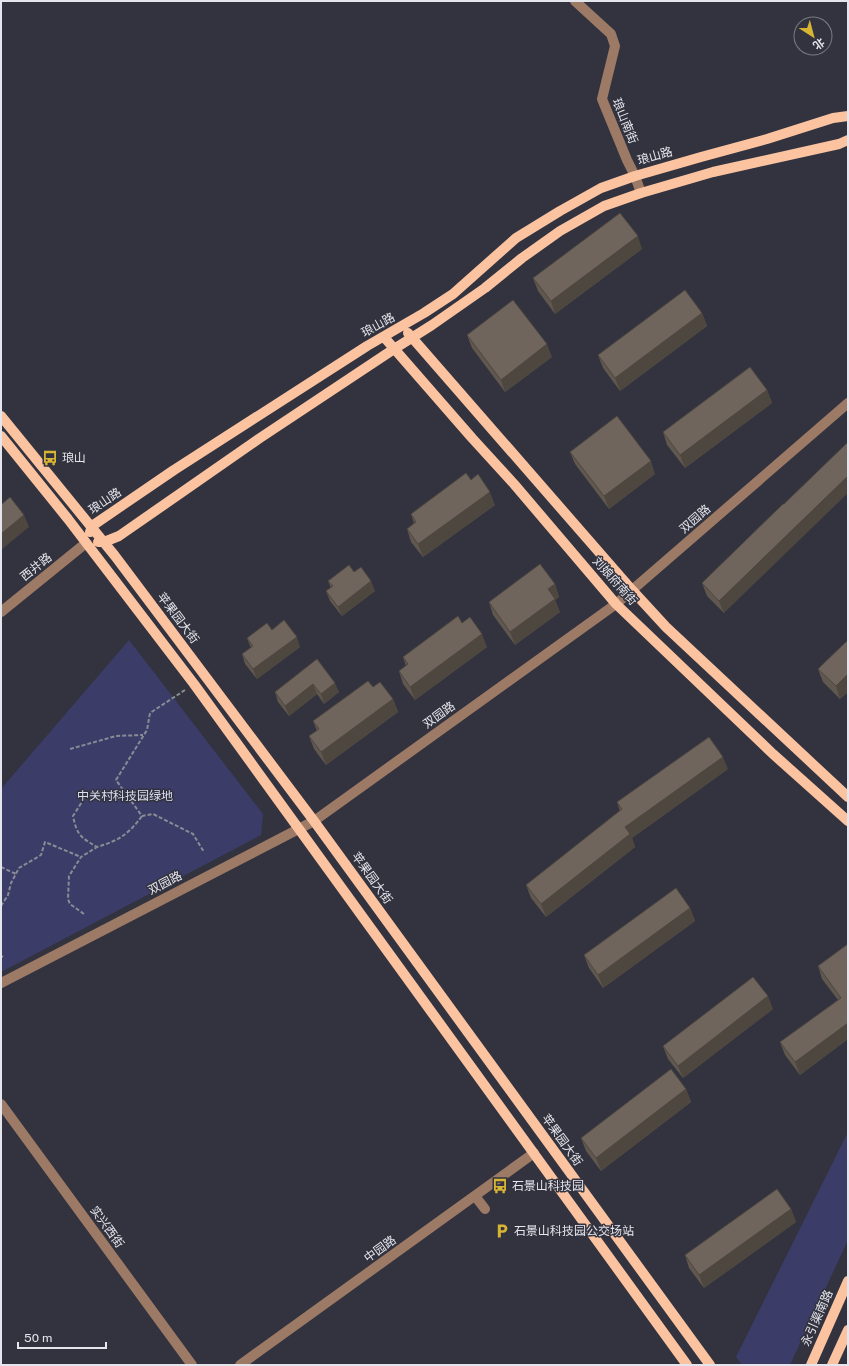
<svg xmlns="http://www.w3.org/2000/svg" width="849" height="1366" font-family="'Public Sans','Noto Sans SC',sans-serif">
	<style>
		.green { fill: #3b3c68 }
		.lines { fill: none; stroke-linecap: round; stroke-linejoin: round }
		.path { stroke: #8a8b94; stroke-width: 2; stroke-dasharray: 4 2; stroke-linecap: butt }
		.minor { stroke: #9d7a66; stroke-width: 10 }
		.major { stroke: #fcc3a1; stroke-width: 10 }
		.wall { fill: #60574f }
		.shaded-wall { fill: #4e4740 }
		.building { fill: #70655c; stroke: #4e4740 }
		.labels { text-anchor: middle; stroke-width: 3; stroke-linejoin: round; paint-order: stroke }
		.street-label { font-size: 12px; fill: #e5e6ed; stroke: #32333e }
		.poi-label { font-size: 12px; fill: #e5e6ed; stroke: #32333e; text-anchor: start }
		.park-label { font-size: 12px; fill: #dcdff4; stroke: #32333e }
	</style>
	<rect width="100%" height="100%" fill="#32333e"/>
	<path class="green" d="M129,640L263,814L261,835L1,972V789Z
		M848,1132V1240L790,1365H742L736,1357Z"/>
	<g class="lines">
		<path class="path" d="M185,690L150,713L147,730L116,780L142,816L153,814L193,834L204,852
			M70,749L116,736L143,735
			M125,792H99L85,797L73,816C77,835 80,837 97,847C118,841 129,834 142,816
			M1,867L16,874
			M1,906L8,895L11,883L19,868L41,855L45,842L81,857
			M84,914L70,904L68,899L69,876L81,857L97,847
			M1,956L3,957"/>
		<path class="minor" d="M575,1L611,34L615,46L602,99L627,160L635,176L641,193
			M1,612L86,543
			M1,983L314,821L616,604L848,403
			M1,1104L192,1365
			M475,1196L485,1209
			M240,1365L534,1153"/>
		<path class="major" d="M408,333L632,590L666,627L848,797
			M384,337L472,438L514,484L616,604L773,754L848,821
			M1,416L115,556L314,821L710,1365
			M1,436L68,519L194,684L687,1365
			M90,532L92,526L174,470L367,346L424,313L453,294L516,238L560,211L601,188L635,176L701,157L767,139L833,118L848,116
			M98,542H104L119,536L260,438L394,349L432,325L485,288L522,258L560,231L604,206L641,193L713,172L839,144L848,140
			M811,1365L848,1281
			M832,1365L848,1330"/>
	</g>
	<path class="wall" d="M642,249L555,314L538,291L533,278Z
		M702,313L707,326L620,391L603,368L598,355Z
		M467,335L552,357L505,392L472,348Z
		M767,390L772,403L685,468L667,445L663,432Z
		M570,452L655,474L609,509L575,464Z
		M471,480L495,505L423,557L411,542L407,529L414,523L411,514Z
		M783,504L724,613L707,596L702,583Z
		M354,572L375,591L342,616L330,601L326,591L331,588L328,581Z
		M555,584L559,597L555,600L560,612L515,645L493,615L489,602Z
		M462,623L487,647L415,700L403,684L399,671L406,666L403,657Z
		M272,630L300,647L257,679L245,664L242,654L251,648L247,638Z
		M848,640V692L840,699L823,682L818,669Z
		M317,659L339,692L324,704L317,694L289,716L278,702L275,692Z
		M373,687L393,699L398,712L326,765L314,749L309,736L317,731L313,721Z
		M728,769L632,838L635,847L546,917L531,898L526,885L620,811L617,802Z
		M690,908L695,921L603,988L589,968L584,955Z
		M848,944V1039L800,1075L785,1055L780,1042L838,1000L822,979L818,966Z
		M773,1009L683,1078L668,1059L663,1046Z
		M686,1089L691,1102L601,1171L586,1151L581,1138Z
		M791,1209L796,1222L704,1288L689,1268L685,1255Z"/>
	<path class="shaded-wall" d="M638,236L642,249L555,314L551,301Z
		M702,313L707,326L620,391L615,378Z
		M547,344L552,357L505,392L501,380Z
		M767,390L772,403L685,468L680,455Z
		M651,461L655,474L609,509L604,496Z
		M848,476V493L724,613L719,601Z
		M490,492L495,505L423,557L418,544Z
		M24,515L29,527L1,550V534Z
		M371,581L375,591L342,616L338,607Z
		M555,584L559,597L555,600L560,612L515,645L510,632L548,589Z
		M482,634L487,647L415,700L410,687Z
		M297,637L300,647L257,679L253,669Z
		M848,674V692L840,699L836,686Z
		M335,683L339,692L324,704L321,694Z
		M313,684L317,694L289,716L285,706Z
		M393,699L398,712L326,765L321,752Z
		M723,757L728,769L632,838L635,847L546,917L541,904L625,827Z
		M690,908L695,921L603,988L598,975Z
		M768,996L773,1009L683,1078L678,1066Z
		M848,1023V1039L800,1075L795,1062Z
		M686,1089L691,1102L601,1171L596,1158Z
		M791,1209L796,1222L704,1288L699,1275Z"/>
	<path class="building" d="M620,213L638,236L551,301L533,278Z
		M685,290L702,313L615,378L598,355Z
		M513,300L547,344L501,380L467,335Z
		M750,367L767,390L680,455L663,432Z
		M617,416L651,461L604,496L570,452Z
		M848,442V476L719,601L702,583L783,504H784Z
		M466,473L471,480L478,474L490,492L418,544L407,529L416,522L411,514Z
		M10,497L24,515L1,534V505Z
		M540,564L555,584L548,589L555,599L510,632L489,602Z
		M349,565L354,572L361,567L371,581L338,607L326,591L333,586L328,581Z
		M458,616L462,623L470,617L482,634L410,687L399,671L408,664L403,657Z
		M284,620L297,637L253,669L242,654L253,646L247,638L267,623L272,630Z
		M848,640V674L836,686L818,669Z
		M317,659L335,683L321,694L313,684L285,706L275,692Z
		M368,681L373,687L380,682L393,699L321,752L309,736L319,729L313,721Z
		M709,737L723,757L625,827L630,834L541,904L526,885L622,809L617,802Z
		M676,888L690,908L598,975L584,955Z
		M848,944V1023L795,1062L780,1042L841,998L818,966Z
		M753,977L768,996L678,1066L663,1046Z
		M671,1069L686,1089L596,1158L581,1138Z
		M777,1189L791,1209L699,1275L685,1255Z"/>
	<defs>
		<g id="bus-bare" transform="scale(1.2)"><path d="M-5-6H5V4H4V6H2V4H-2V6H-4V4H-5ZM-3.5-4V0h7V-4ZM-3.5 1.2v1.5H-2V1.2ZM2 1.2v1.5H3.5V1.2Z" fill="#d7b434" stroke="#32333e" stroke-width="2.5" paint-order="stroke"/></g>
		<g id="parking-bare" transform="scale(1.2)"><path d="M-3.5-5.5H1a3.5 3.5 0 0 1 0 7H-1V5.5H-3.5ZM-1-3.4V-.6H.8a1.4 1.4 0 0 0 0-2.8Z" fill="#d7b434" stroke="#32333e" stroke-width="2.5" paint-order="stroke"/></g>
	</defs>
	<g fill-rule="evenodd">
		<use href="#bus-bare" x="50" y="458"/>
		<use href="#bus-bare" x="500" y="1186"/>
		<use href="#parking-bare" x="502" y="1231"/>
	</g>
	<g class="labels">
		<g class="street-label">
			<text transform="translate(625 121) rotate(68)" y="4">琅山南街</text>
			<text transform="translate(655 156) rotate(-16)" y="4">琅山路</text>
			<text transform="translate(378 325) rotate(-29)" y="4">琅山路</text>
			<text transform="translate(105 501) rotate(-34)" y="4">琅山路</text>
			<text transform="translate(695 519) rotate(-41)" y="4">双园路</text>
			<text transform="translate(36 567) rotate(-39)" y="4">西井路</text>
			<text transform="translate(615 581) rotate(48)" y="4">刘娘府南街</text>
			<text transform="translate(178 618) rotate(53)" y="4">苹果园大街</text>
			<text transform="translate(439 715) rotate(-36)" y="4">双园路</text>
			<text transform="translate(372 878) rotate(54)" y="4">苹果园大街</text>
			<text transform="translate(165 883) rotate(-27)" y="4">双园路</text>
			<text transform="translate(562 1140) rotate(54)" y="4">苹果园大街</text>
			<text transform="translate(107 1227) rotate(54)" y="4">实兴西街</text>
			<text transform="translate(380 1249) rotate(-36)" y="4">中园路</text>
			<text transform="translate(817 1318) rotate(-66)" y="4">永引渠南路</text>
		</g>
		<g class="poi-label">
			<text x="62" y="462">琅山</text>
			<text x="512" y="1190">石景山科技园</text>
			<text x="514" y="1235">石景山科技园公交场站</text>
		</g>
		<g class="park-label">
			<text x="125" y="800">中关村科技园绿地</text>
		</g>
	</g>
	<rect width="849" height="1366" fill="none" stroke="#e5e6ed" stroke-width="4"/>
	<g transform="translate(813 36) rotate(144)"><circle r="19" fill="#32333e" stroke="#7a7b84"/>
	<path d="M0-3L7 15L0 10L-7 15Z" fill="#d7b434"/>
	<text y="-6" font-size="11" font-weight="bold" text-anchor="middle" fill="#e5e6ed">北</text>
	</g>
	<path d="M18 1342v6h88v-6" fill="none" stroke="#e5e6ed" stroke-width="2"/>
	<text x="24" y="1342" font-size="12" fill="#e5e6ed" stroke="#32333e" stroke-width="3" paint-order="stroke">50 m</text>
</svg>
